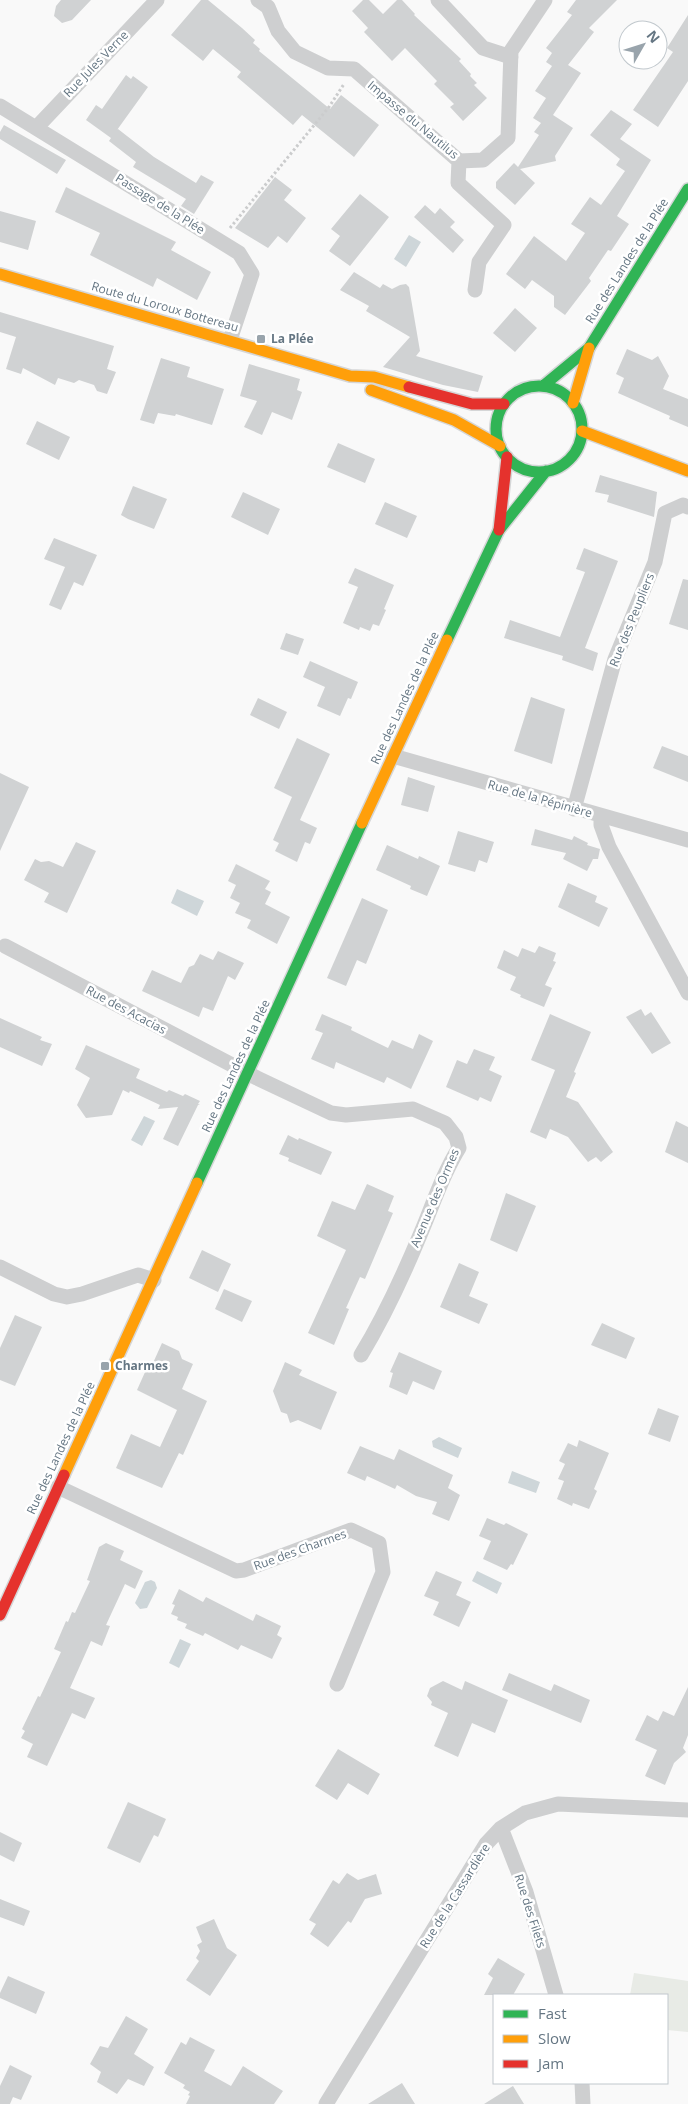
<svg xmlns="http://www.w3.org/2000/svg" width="688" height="2104" font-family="'Open Sans',sans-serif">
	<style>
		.green { fill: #e8ebe6 }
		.water { fill: #ced6d9 }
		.building { fill: #d0d2d3 }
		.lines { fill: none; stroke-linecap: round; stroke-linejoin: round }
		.fast-casing { stroke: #d5d6d7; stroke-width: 14 }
		.slow-casing { stroke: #d5d6d7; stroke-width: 14 }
		.jam-casing { stroke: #d5d6d7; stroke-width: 14 }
		.path { stroke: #cbcccd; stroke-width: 3; stroke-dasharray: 2.5 2.5; stroke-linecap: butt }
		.street { stroke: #cecfd0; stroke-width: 15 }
		.fast { stroke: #30b455; stroke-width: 11 }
		.slow { stroke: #ff9f0a; stroke-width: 11 }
		.jam { stroke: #e5322d; stroke-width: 11 }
		.poi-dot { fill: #99a4ac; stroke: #fff; stroke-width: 2 }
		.labels { text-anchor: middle; stroke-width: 5; stroke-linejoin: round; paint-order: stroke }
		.street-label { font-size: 12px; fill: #657683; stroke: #fff }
		.poi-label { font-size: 12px; font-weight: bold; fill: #657683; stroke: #fff; text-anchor: start }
	</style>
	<rect width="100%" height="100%" fill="#f9f9f9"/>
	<path class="green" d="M634,1973L688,1981V2032L667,2030V1995H630Z"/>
	<path class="water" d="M409,235L421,242L406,267L394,259Z
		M177,889L204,901L197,916L171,903Z
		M144,1116L155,1121L142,1146L131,1140Z
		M439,1437L462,1448L458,1458L433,1447L432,1441Z
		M512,1471L540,1482L536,1493L508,1483Z
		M477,1571L502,1583L497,1594L472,1581Z
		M151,1580L155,1582L157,1588L147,1608L140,1609L135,1603L145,1582Z
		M180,1639L191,1644L179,1668L169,1663Z"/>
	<path class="building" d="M61,0H91L72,20L62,23L54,16L56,6Z
		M201,0H208L242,28L255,40L253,43L260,49L259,51L330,109L341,95L379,125L354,157L302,115L293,125L237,77L241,72L213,49L203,61L171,35Z
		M363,0H369L383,14L397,0H402L415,14L414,15L461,59L459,61L471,74L470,76L477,83L474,85L487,98L463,121L450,107L454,104L434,84L437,81L405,48L392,61L364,32L368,28L352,11Z
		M576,0H617L589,28L594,32L568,65L581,73L553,115L573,128L555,156L556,161L520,169L535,183L515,205L496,188V182L514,163L518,167L539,135L534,132L541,123L533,118L546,98L535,91L552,66L546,62L552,53L546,48L572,15L567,12Z
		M688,15V81L658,127L633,110L673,52L667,48Z
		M126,75L131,79L133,76L148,87L117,130L118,129L154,157L196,183L201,175L214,182L194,214L181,206L186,199L133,167L136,162L109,141L111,138L86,120L96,105L102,109Z
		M611,110L632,124L620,139L651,160L617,216L629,224L611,251L608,250L589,278L591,281L565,315L554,307V296L532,280L525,289L506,274L534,236L566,261L585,233L571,224L590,197L601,205L625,171L616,165L620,159L590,135Z
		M4,125L66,160L57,174L0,139V132Z
		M275,177L292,190L284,200L306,218L287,243L278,236L268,248L235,228Z
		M66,187L176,242L171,250L211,272L197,300L157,278L153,287L90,255L100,233L55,212Z
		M360,194L389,217L350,266L329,251L340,236L331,229Z
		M425,205L435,214L440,208L455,222L450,227L464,240L453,253L414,217Z
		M0,211L36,221L28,250L0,242Z
		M354,272L380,288L383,284L392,289L400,285L406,284L409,287L420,351L416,356L483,376L478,392L443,385L383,367L410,337L366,311L369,306L340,290Z
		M515,308L537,328L515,352L493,333Z
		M0,312L114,346L107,369L116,372L107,394L97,391L94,385L79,380L74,383L58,378L55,385L23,368L21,374L6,369L16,337L0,332Z
		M627,349L652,360L658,356L669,376L663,389L688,399V427L669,419L670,416L618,393L624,378L616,374Z
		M161,358L190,367L187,377L224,389L212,425L176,414L175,416L158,413L154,424L140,420Z
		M249,364L300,379L297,390L302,392L292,420L272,412L262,435L244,427L257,401L240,396Z
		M37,421L70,437L59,460L26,444Z
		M338,443L375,459L365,483L327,467Z
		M600,475L657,492L654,517L607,502L609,495L595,492Z
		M133,486L167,499L154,529L128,519L121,515Z
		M243,492L280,509L268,535L231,517Z
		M385,502L417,516L407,538L375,524Z
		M54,538L97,555L83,586L74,582L61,610L49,605L65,567L44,559Z
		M584,548L618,561L585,648L598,653L593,671L562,660L563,656L504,638L510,620L560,637L585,572L576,569Z
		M355,568L394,585L384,609L386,610L379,626L373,624L370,631L360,627L359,630L343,623L358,587L348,583Z
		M683,579L688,580V630L669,624Z
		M286,633L304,639L298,655L280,649Z
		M310,661L358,682L351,699L348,698L340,716L317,706L325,687L303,677Z
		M531,697L565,709L552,764L514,751Z
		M258,698L287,712L279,729L250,715Z
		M297,738L330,754L300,820L317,828L310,844L305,842L297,862L275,851L279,843L273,840L292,797L274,788Z
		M662,746L688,756V782L653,768Z
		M0,773L29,787L0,851Z
		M408,777L435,786L428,812L401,805Z
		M535,829L572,840L574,836L588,843L587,845L600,849L598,859H593L587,871L563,859L566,853L531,845Z
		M458,831L494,842L487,863L479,860L475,872L448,864Z
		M76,842L96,851L67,913L44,902L49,893L24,880L35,859L41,862L49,861L63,867Z
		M387,845L418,859L419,856L440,866L427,896L410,889L411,886L376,870Z
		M236,864L270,881L265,889L271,892L265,904L290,917L277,944L247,928L251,920L235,913L240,903L230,898L236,885L228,881Z
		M568,883L597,896L595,902L608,908L599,927L558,907Z
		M362,898L388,910L366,964L357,960L346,986L327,978Z
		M539,946L556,953L553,961L556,962L545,985L552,988L544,1007L520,997L521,995L510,990L516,977L497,968L504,950L518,957L522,948L535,953Z
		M218,951L244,963L235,980L228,976L213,1011L203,1007L199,1017L142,991L152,970L181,983L189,967L194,965L200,954L213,960Z
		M641,1009L645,1016L651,1012L671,1043L652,1054L626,1017Z
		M322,1014L352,1027L351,1030L388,1048L392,1040L413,1049L419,1034L433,1041L411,1089L387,1077L384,1083L336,1062L334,1069L311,1059L323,1033L315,1030Z
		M550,1014L591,1032L574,1072L576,1073L566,1097L578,1102L613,1152L601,1162L596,1157L588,1162L568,1137L550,1129L546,1139L530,1132L555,1070L531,1060Z
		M0,1018L42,1037L40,1040L52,1044L42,1066L0,1047Z
		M86,1045L140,1069L136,1078L167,1092L169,1090L183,1096L185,1094L200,1101L198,1104L200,1105H198L178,1146L163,1139L178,1107L158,1109L160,1105L130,1091L129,1093L123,1090L112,1115L86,1118L77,1105L90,1078L75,1069Z
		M474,1049L495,1057L489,1070L502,1076L491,1102L480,1097L478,1101L446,1087L457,1060L467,1064Z
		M676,1121L688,1127V1163L665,1152Z
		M288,1135L298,1140L299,1138L332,1152L321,1175L288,1161L289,1158L279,1154Z
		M367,1184L394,1196L388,1211L393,1213L365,1279L360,1277L346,1308L349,1309L334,1345L308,1333L346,1250L317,1236L332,1201L355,1210Z
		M506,1193L536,1206L517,1252L490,1240Z
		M202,1250L231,1264L218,1292L189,1278Z
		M459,1263L479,1272L469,1296L488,1304L479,1324L440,1307Z
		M224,1289L252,1301L242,1322L215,1309Z
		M15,1315L42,1327L15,1386L0,1380V1348Z
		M602,1323L635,1338L626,1359L591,1345Z
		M162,1343L179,1351L182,1359L193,1364L182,1389L207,1401L183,1455L179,1453L162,1488L116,1468L131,1434L160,1447L177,1410L137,1390L150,1361L153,1363Z
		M399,1352L442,1371L434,1390L413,1381L407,1395L389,1387L393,1373L390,1372Z
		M285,1362L302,1370L299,1375L337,1392L321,1430L298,1420L290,1423L287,1414L281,1412L273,1391Z
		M658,1408L679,1416L670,1442L648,1434Z
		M579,1440L609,1453L594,1489L597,1491L589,1509L573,1503L572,1506L557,1499L564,1481L558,1479L565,1464L559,1461L568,1443L577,1447Z
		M360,1446L394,1460L399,1449L453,1475L448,1488L460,1495L449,1521L432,1514L437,1502L416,1496L397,1485L395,1489L367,1476L365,1481L347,1473Z
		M487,1518L504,1525L506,1523L528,1534L513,1565L511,1564L507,1570L483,1559L491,1541L479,1536Z
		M106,1543L124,1551L120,1560L143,1571L135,1589L125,1584L106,1625L110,1626L102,1646L91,1641L70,1688L95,1698L85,1719L72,1713L47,1766L27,1757L33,1744L21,1738L25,1731L22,1729L38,1696L40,1697L61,1652L54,1649L66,1621L68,1622L72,1612L75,1613L90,1581L87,1580L99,1547Z
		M436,1571L462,1582L456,1595L471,1602L459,1627L433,1615L439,1602L424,1596Z
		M179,1589L203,1602L206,1597L253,1621L256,1614L281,1626L277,1635L282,1638L272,1659L241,1645L238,1650L205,1633L203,1636L185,1628L187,1624L177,1620L178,1617L171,1614L175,1605L172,1604Z
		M509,1673L551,1691L554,1684L590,1700L581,1723L502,1690Z
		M443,1681L462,1690L465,1681L508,1700L495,1733L472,1723L458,1757L434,1746L448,1713L431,1705L432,1702L427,1696L430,1688Z
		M688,1687V1735L683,1748L686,1752L674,1763L665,1785L645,1776L657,1750L635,1740L647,1715L658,1721L663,1711L674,1716Z
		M338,1749L380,1774L368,1795L348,1783L337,1800L315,1786Z
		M128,1802L166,1819L158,1837L154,1835L140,1863L107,1848Z
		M0,1832L22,1843L14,1862L0,1855Z
		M347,1873L358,1880L376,1874L382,1894L365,1899L351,1923L348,1921L328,1947L310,1934L316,1924L309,1920L333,1880L339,1884Z
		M0,1899L30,1911L24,1926L0,1917Z
		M214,1919L227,1948L237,1955L210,1996L186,1980L199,1961L196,1958L200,1951L197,1945L202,1942L196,1927Z
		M498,1958L525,1974L513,1995H484L493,1978L488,1974Z
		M8,1976L45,1992L36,2014L0,1998V1993Z
		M126,2016L148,2029L134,2054L154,2067L144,2086L128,2079L117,2094L97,2082L101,2072L90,2064L100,2046L108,2048Z
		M190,2037L215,2050L204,2071L231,2086L243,2066L283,2091L274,2104H186L190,2096L188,2095L190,2092L183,2088L185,2085L164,2073L181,2042L186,2045Z
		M10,2065L32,2076L21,2100L13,2097L10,2104H0V2086Z
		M402,2083L415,2104H368Z
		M513,2086L524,2104H484Z"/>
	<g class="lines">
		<g class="fast-casing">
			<path id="fast" d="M543,386L589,348L688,189
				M496 429a43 43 0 1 1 86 0a43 43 0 1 1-86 0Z
				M447,640L499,530L546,471
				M197,1183L362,823"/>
		</g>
		<g class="slow-casing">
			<path id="slow" d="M0,274L350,376L374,377L409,387
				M371,390L454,420L500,446
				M573,403L589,348
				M582,431L688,471
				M362,823L447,640
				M64,1475L197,1183"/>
		</g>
		<g class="jam-casing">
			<path id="jam" d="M409,387L472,404H504
				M499,530L507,457
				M0,1615L64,1475"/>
		</g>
		<path class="path" d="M230,228L329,107L344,84"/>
		<path class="street" d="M258,0L268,7L278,31L295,52L328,68L354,69L459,161L483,160L508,138L511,51L545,0
			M438,0L483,48L511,57
			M0,106L239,253L252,274L230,340
			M36,128L157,0
			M459,161L458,183L504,225L479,262L475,290
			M393,756L688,840
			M574,809L615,659L655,562L665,513L683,505L688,507
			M601,817V825L609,847L688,993
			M5,946L257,1078L331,1113L346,1115L413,1109L445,1123L456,1137L459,1148C442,1175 433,1205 420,1235C403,1276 384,1317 361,1355
			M0,1267L54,1294L67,1297L82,1294L138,1275L154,1280
			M58,1487L236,1571L244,1570L351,1530L379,1543L383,1572L337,1684
			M501,1828L526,1892L556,1995
			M582,2083L583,2104
			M326,2104L486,1844L501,1828L525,1813L558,1804L688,1810"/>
		<use href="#fast" class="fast"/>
		<use href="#slow" class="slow"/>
		<use href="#jam" class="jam"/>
	</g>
	<g class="poi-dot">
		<rect x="256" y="334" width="10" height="10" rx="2.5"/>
		<rect x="100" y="1361" width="10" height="10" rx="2.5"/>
	</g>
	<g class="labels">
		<g class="street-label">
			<text transform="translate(96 64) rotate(-46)" y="4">Rue Jules Verne</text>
			<text transform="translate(413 120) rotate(40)" y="4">Impasse du Nautilus</text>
			<text transform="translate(160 204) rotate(32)" y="4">Passage de la Plée</text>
			<text transform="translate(627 261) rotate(-58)" y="4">Rue des Landes de la Plée</text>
			<text transform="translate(165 307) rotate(16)" y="4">Route du Loroux Bottereau</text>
			<text transform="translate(632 620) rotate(-68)" y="4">Rue des Peupliers</text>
			<text transform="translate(405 698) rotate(-65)" y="4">Rue des Landes de la Plée</text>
			<text transform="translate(540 799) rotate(16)" y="4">Rue de la Pépinière</text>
			<text transform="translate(126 1010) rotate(28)" y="4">Rue des Acacias</text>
			<text transform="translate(236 1066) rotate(-65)" y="4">Rue des Landes de la Plée</text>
			<text transform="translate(435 1198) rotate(-67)" y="4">Avenue des Ormes</text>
			<text transform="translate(61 1448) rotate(-65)" y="4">Rue des Landes de la Plée</text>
			<text transform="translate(300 1550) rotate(-20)" y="4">Rue des Charmes</text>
			<text transform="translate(455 1896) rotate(-58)" y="4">Rue de la Cassardière</text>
			<text transform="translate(530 1911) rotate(72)" y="4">Rue des Filets</text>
		</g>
		<g class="poi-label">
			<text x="271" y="343">La Plée</text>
			<text x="115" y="1370">Charmes</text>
		</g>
	</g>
	<rect x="493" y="1994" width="175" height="90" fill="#ffffff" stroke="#c1c8cd"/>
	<rect x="503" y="2010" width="25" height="8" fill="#30b455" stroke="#c1c8cd"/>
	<text x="538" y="2019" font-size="15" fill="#657683">Fast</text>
	<rect x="503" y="2035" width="25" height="8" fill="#ff9f0a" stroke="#c1c8cd"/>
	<text x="538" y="2044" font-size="15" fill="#657683">Slow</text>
	<rect x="503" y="2060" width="25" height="8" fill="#e5322d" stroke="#c1c8cd"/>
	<text x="538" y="2069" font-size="15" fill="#657683">Jam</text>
	<g transform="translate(643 45) rotate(51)"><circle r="24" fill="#ffffff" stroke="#c1c8cd"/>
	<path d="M0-4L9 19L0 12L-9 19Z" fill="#99a4ac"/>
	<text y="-8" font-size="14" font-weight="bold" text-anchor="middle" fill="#657683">N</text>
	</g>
</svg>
